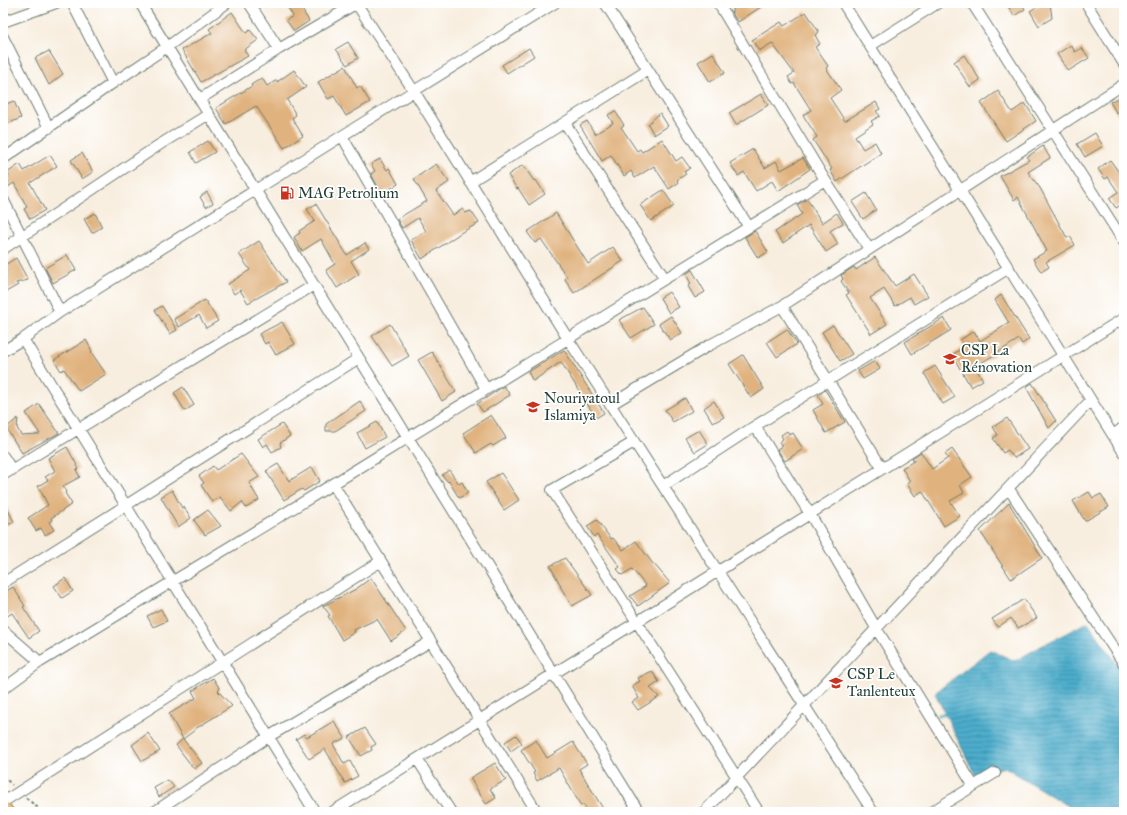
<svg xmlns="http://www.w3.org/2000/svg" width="1127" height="815" font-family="'IM FELL Great Primer',serif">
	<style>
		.water { fill: url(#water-rules); stroke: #367580 }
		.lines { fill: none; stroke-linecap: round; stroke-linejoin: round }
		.stream { stroke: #4eadcc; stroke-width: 3 }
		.building { fill: #e0b27e }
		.minor-casing { stroke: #6b7b70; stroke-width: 12 }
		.primary-casing { stroke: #6b7b70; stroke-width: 18 }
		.path { stroke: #6b7b70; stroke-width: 2; stroke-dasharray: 3 3; stroke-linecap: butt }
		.minor { stroke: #fff; stroke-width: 10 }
		.primary { stroke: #f9be6d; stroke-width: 16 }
		.labels { text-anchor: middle; stroke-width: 3.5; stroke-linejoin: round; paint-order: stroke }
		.poi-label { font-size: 15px; fill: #1f3d34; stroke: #fff; text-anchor: start }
	</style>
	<defs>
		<pattern id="water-rules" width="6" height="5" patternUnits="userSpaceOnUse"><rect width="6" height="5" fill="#4eadcc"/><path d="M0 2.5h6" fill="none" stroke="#408ea6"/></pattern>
	</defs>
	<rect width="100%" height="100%" fill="#fff"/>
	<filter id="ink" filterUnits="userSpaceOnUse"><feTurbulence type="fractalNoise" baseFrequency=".025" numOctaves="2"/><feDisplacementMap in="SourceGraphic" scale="8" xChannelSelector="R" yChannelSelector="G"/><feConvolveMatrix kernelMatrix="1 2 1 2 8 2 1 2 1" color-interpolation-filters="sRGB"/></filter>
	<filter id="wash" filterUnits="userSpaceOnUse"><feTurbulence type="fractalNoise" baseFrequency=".012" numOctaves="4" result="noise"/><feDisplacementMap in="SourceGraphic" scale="16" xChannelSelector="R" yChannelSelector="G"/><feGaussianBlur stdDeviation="0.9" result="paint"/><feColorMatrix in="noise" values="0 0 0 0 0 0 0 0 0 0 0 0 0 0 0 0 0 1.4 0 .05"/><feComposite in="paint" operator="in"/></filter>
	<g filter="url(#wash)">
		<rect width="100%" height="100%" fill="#f8eedf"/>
		<path class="water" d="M1088,622L1124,674V812H1077L1005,767L975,775L935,693L990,650L1015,661L1043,645Z"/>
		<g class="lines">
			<path class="stream" d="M939,715L949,714"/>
		</g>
		<g id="blocks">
			<path class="building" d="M285,3H298L309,21L294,31L286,20L293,16Z
				M729,3H767L738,22L731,12L734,10Z
				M1006,3H1021L1025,9L1014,16Z
				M1043,3H1050L1052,18L1039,26L1030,11Z
				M232,12L246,33L250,30L258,40L244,50L248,56L201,82L182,50L212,33L209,29Z
				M806,12L819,32L815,35L820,44L815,47L828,66L826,68L841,90L830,98L845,121L876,102L880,109L876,111L880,116L871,121L873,124L855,136L863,149L875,142L881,153L837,182L830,170L832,169L813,140L817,137L803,115L811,110L794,83L792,84L788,77L794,73L772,43L759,51L752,40L781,22L784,26Z
				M348,42L358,58L347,65L336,49Z
				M1071,45L1075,52L1082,48L1089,58L1068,71L1057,54Z
				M529,48L534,56L507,73L502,65Z
				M49,51L63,74L49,85L35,58Z
				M713,53L725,73L710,82L698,62Z
				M964,55L980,80L970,87L954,62Z
				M345,66L357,88L360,86L370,102L346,116L334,96L328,99L318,82Z
				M294,70L306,87L287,100L296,115L292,118L303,136L284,148L256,106L226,124L216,108L252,86L251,85L262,78L267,86L277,80V82Z
				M998,91L1012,112L1025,103L1036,121L1006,141L981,103Z
				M761,94L768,105L736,125L729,113Z
				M1124,95V110L1117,114L1110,102Z
				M14,101L21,118L3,126V105Z
				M615,111L624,125L621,127L637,151L640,149L642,152L662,139L676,161L682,157L690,168L684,172L686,174L677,180L678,183L669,189L654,166L635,178L631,171L624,176L611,155L602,161L580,125L587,121L595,134L613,123L608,115Z
				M660,113L668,126L654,135L648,124Z
				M1095,133L1103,146L1085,157L1077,144Z
				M208,141L215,152L196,163L190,152Z
				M1043,146L1050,158L1028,172L1040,188L1067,238L1070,236L1075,245L1046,262L1049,267L1041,272L1033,259L1047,251L1018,197L1014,200L1000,176L1029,160L1027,157Z
				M753,149L765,168L776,161L781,170L803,158L810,169L778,191L772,181L756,191L744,172L738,176L730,163Z
				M82,153L93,172L82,179L71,160Z
				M50,155L57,166L30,183L45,210L30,219L24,209L27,207L14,183L8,187L4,180L9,176L7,173L20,164L24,171Z
				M380,159L387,170L389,168L398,184L382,194L371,174L375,171L371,164Z
				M1110,160L1124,179V203L1116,208L1109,198L1118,192L1108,177L1105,179L1098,169Z
				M436,164L449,182L436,191L453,215L463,209L465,213L471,211L479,223L462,232L422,259L411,240L426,231L418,218L402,228L397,219L427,201L414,179Z
				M523,165L534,181L536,180L545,194L529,205L518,188L517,189L508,175Z
				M663,190L674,206L651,221L640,205Z
				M207,192L213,203L206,207L200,197Z
				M866,193L876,210L863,219L852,202Z
				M807,199L822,223L837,213L843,223L830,231L838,244L826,252L809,225L783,243L775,232L802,214L797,205Z
				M316,204L347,255L365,243L369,249L351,261L359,274L337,288L326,270L335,264L321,239L302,251L294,237L300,233L299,231L315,221L307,209Z
				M95,213L102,227L92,233L84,219Z
				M556,213L588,264L613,247L623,261L574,293L565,279L567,277L541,239L535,243L527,232Z
				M755,231L768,252L758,258L745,237Z
				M259,241L286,282L248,303L240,290L234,294L228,284L250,270L239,254Z
				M67,255L76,270L53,283L45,268Z
				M875,257L895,286L914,274L928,296L914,304L910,297L895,306L884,289L870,298L887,324L871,334L846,295L849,293L841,281L843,279L841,275L854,267L856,270Z
				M16,258L28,280L16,283L18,285L6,292L3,287V266Z
				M692,270L705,292L695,298L688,286L691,284L686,274Z
				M669,292L679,307L669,313L660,298Z
				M1001,295L1029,339L1022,344L1019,339L975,367L983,380L971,387L952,355L964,347L960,340L974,331L980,341L1009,323L995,300Z
				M205,300L218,321L206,328L199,315L179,327L174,319Z
				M162,306L177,330L170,334L155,310Z
				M643,307L654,324L631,338L619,320Z
				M671,316L682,333L670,340L659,324Z
				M944,318L951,330L912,354L905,342Z
				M282,322L295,344L276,355L268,342L265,344L259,334Z
				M390,324L409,356L392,366L372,336Z
				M833,325L852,354L840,361L822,332Z
				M787,329L797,344L777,357L767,342Z
				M86,340L92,351L91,352L106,374L79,391L64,369L61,371L54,360Z
				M564,350L604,413L596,418L561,362L533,381L528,372Z
				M432,352L456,392L442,401L418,360Z
				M743,355L764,389L751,398L729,364Z
				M875,361L880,369L863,379L858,371Z
				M935,366L955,397L943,404L924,373Z
				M1032,383L1056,421L1049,428L1026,387Z
				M504,386L510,395L483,412L477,404Z
				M183,387L194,405L185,411L174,393Z
				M825,390L845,422L826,433L813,410L823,404L818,395Z
				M685,398L692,411L673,422L665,410Z
				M360,401L366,411L335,431H326V424Z
				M714,401L724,417L713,423L704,408Z
				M39,404L59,433L22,453L6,428L18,418L17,428L21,435L40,434L26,413Z
				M491,415L506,438L493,446L491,444L476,453L463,433Z
				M1007,418L1028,449L1014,458L1008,450L1003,453L993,438L998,435L993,427Z
				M377,422L385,437L365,448L357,433Z
				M282,424L290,436L280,443L281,447L272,452L267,444L263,447L258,439Z
				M699,430L708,444L695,452L685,438Z
				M787,431L790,435L793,433L803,449L785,461L777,449L782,446L779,442L783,439L781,435Z
				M67,447L79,469L76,470L80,477L63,486L66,492L65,493L72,504L51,518L52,520L49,522L54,530L45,535L41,528L36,531L28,518L48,505L38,486L48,480L45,477L55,471L48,458Z
				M952,449L972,477L960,485L964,493L950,501L960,516L944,526L922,491L915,496L907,484L910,481L902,468L914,461L912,458L921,452L932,469L948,458L945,454Z
				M241,454L259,477L249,483L259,500L246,508L242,502L231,511L220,497L212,502L201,485L204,483L199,476L213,466L216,470Z
				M278,464L289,481L312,467L320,481L304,491L302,489L284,500L266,471Z
				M449,470L459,484L462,482L468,493L459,498L449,481L448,482L442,475Z
				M501,473L519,500L504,510L486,482Z
				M172,490L182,508L184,507L191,518L178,527L161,497Z
				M1089,492L1093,498L1101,494L1109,507L1085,521L1073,501Z
				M3,499L14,522L5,526L3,521Z
				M1009,503L1042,558L1011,579L980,531Z
				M208,510L221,526L205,535L194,520Z
				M597,520L611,539L613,538L623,550L636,541L653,564H654L670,583L638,606L630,596L646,586L632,569L622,575L617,569L620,567L597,535L594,537L587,526Z
				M565,558L592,595L572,606L560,586H561L550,566Z
				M65,578L73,591L62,598L54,586Z
				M371,578L406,631L391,641L377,619L354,630L355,632L342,640L328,616L330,615L323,606L356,589Z
				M13,587L25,606L23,607L39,631L29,638L12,613L3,619V593Z
				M1024,599L1037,618L1018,628L1011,618L998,627L992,619Z
				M161,609L167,621L153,627L147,616Z
				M652,671L659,682L650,688L659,697L638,710L632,702L639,698L632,686L640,681L638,678Z
				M213,678L220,689L218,691L232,706L195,729V730L183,739L169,714L196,698L192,691Z
				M334,721L345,738L333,744L344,764L350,761L358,776L345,783L325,749L309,759L296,739L304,734L307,737Z
				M365,728L376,744L371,747L372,750L361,756L349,737Z
				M148,733L160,751L142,761L132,745Z
				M516,735L522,743L511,751L505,742Z
				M183,739L202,763L194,769L176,745Z
				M536,740L547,758L573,742L587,764L579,769L605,812H588L583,804L581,806L559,768L537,781L533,773L535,772L521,750Z
				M495,763L506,780L490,789L496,798L486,804L470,778Z
				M168,780L174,787L159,797L154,788Z"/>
		</g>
	</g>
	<g filter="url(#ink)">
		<use href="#blocks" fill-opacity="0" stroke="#6b7b70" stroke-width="1"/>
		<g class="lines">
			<g class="minor-casing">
				<path id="minor" d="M72,3L113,83
					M140,3L639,812
					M249,3L279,49
					M356,3L414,91L568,339L873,812
					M605,3L749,227
					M718,3L825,180L869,249
					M843,3L1124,453
					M972,3L1124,242
					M1086,3L1124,64
					M3,22L56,3
					M3,37L49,128
					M870,46L938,3
					M200,99L279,49L357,3
					M565,123L665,279
					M342,136L486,389
					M3,159L113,83L167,47L227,3
					M470,182L648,70
					M3,199L60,312
					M3,249L159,145L209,114
					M782,306L882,468
					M23,339L315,812
					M3,351L23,339L60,312L555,3
					M610,405L708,346L782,306L1124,84
					M755,426L810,514L876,628L973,785
					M1113,435L1124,427
					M634,442L552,490L759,812
					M3,456L12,470
					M3,475L314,285
					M333,484L537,812
					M663,486L755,426L1009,268
					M1009,489L1124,664
					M3,583L359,358
					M3,630L40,662
					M3,689L40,662L333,484L825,180
					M417,759L451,812
					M3,802L381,561
					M154,812L268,737L431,641
					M332,812L1124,318
					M704,812L1091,400
					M931,812L995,773"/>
			</g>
			<g class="primary-casing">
				<path id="primary" d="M3,810L5,812"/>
			</g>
			<path class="path" d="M3,776L12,785
				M26,798L43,812"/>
			<use href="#minor" class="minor"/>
			<use href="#primary" class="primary"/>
		</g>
	</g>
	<defs>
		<g id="fuel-bare" transform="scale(1.08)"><path d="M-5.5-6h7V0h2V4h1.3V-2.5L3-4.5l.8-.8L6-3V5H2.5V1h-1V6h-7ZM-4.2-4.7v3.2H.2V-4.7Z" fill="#c8321e" stroke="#fff" stroke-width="2.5" paint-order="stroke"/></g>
		<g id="school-bare" transform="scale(1.08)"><path d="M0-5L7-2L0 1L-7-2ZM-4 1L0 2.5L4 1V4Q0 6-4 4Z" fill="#c8321e" stroke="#fff" stroke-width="2.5" paint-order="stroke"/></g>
	</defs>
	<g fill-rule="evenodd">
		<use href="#fuel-bare" x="287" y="193"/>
		<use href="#school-bare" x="950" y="359"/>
		<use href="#school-bare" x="533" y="407"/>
		<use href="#school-bare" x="836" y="683"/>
	</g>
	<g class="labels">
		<g class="poi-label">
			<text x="298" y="198">MAG Petrolium</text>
			<text x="961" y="355">CSP La<tspan x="961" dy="17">Rénovation</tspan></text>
			<text x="544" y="403">Nouriyatoul<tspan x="544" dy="17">Islamiya</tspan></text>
			<text x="847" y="679">CSP Le<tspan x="847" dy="17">Tanlenteux</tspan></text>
		</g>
	</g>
	<rect width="1127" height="815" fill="none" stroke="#fff" stroke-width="16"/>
</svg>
